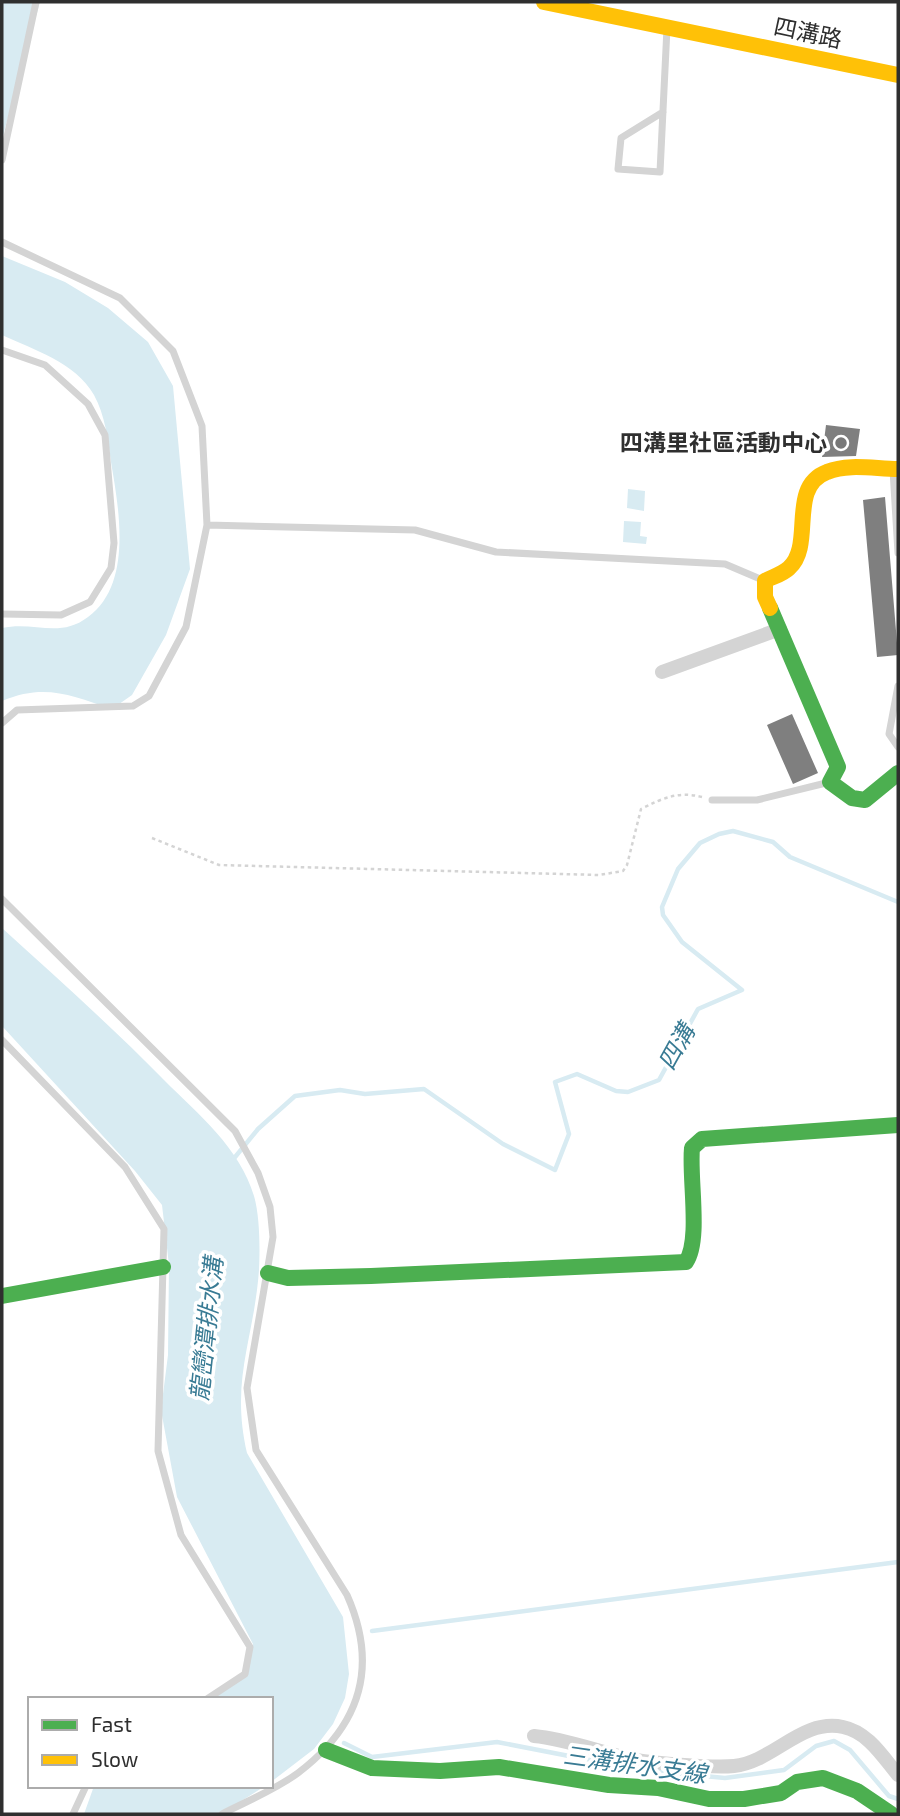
<svg xmlns="http://www.w3.org/2000/svg" width="900" height="1816" font-family="'Exo 2','Noto Sans TC',sans-serif">
	<style>
		.water { fill: #d8ebf2 }
		.lines { fill: none; stroke-linecap: round; stroke-linejoin: round }
		.stream { stroke: #d8ebf2; stroke-width: 4.5 }
		.building { fill: #7f7f7f }
		.path { stroke: #d4d4d4; stroke-width: 2.5; stroke-dasharray: 3.5 3.5; stroke-linecap: butt }
		.lane { stroke: #d4d4d4; stroke-width: 7 }
		.street { stroke: #d4d4d4; stroke-width: 14 }
		.fast { stroke: #4caf50; stroke-width: 16 }
		.slow { stroke: #ffc107; stroke-width: 16 }
		.poi-dot { fill: #787878; stroke: #fff; stroke-width: 2.5 }
		.labels { text-anchor: middle; stroke-width: 7; stroke-linejoin: round; paint-order: stroke }
		.street-label { font-size: 23px; fill: #2f2f2f; stroke: #fff }
		.poi-label { font-size: 23px; font-weight: bold; fill: #2f2f2f; stroke: #fff; text-anchor: end }
		.water-label { font-size: 24px; font-style: italic; fill: #397b94; stroke: #fff }
	</style>
	<rect width="100%" height="100%" fill="#fff"/>
	<path class="water" d="M2,2H40L2,139Z
		M2,256L65,282L108,308L148,342L173,386L190,569L166,635L132,695L112,709C71,695 44,683 2,701V628C35,621 59,639 88,617C133,584 119,509 111,462C108,440 105,415 94,395C75,362 34,350 2,335Z
		M628,489L645,491L644,511L627,508Z
		M624,521L641,522L640,536L647,537L646,544L623,542Z
		M2,928C57,978 112,1027 164,1080C198,1114 240,1148 254,1196C260,1217 260,1249 259,1270C254,1340 230,1379 247,1453L343,1617L349,1674L345,1698L333,1724L314,1749L271,1782V1699H212L247,1675L253,1644L177,1497L161,1410L168,1355L169,1265L162,1205L135,1171L2,1026Z
		M94,1786H265L221,1814H84Z"/>
	<g class="lines">
		<path class="stream" d="M231,1162L258,1129L295,1096L340,1090L365,1094L424,1089L503,1144L555,1170L569,1134L555,1082L577,1074L616,1091L628,1092L659,1080L698,1009L742,990L682,942L663,915L662,907L678,869L700,843L719,834L733,831L773,842L790,857L898,902
			M372,1631L898,1562
			M344,1743L372,1757L497,1742L641,1770L725,1778L784,1770L816,1746L834,1741L850,1750L889,1796L898,1799"/>
	</g>
	<path class="building" d="M826,425L860,429L856,456L822,457Z
		M885,497L898,655L877,657L863,500Z
		M792,714L818,773L793,784L767,725Z"/>
	<g class="lines">
		<path class="path" d="M152,838L219,865L599,875L623,871L627,865L641,809C663,798 678,791 702,797"/>
		<path class="lane" d="M663,112L621,138L618,169L660,172L667,28
			M2,160L36,2
			M2,242L120,298L173,351L202,426L207,525L186,627L149,696L133,706L17,710L2,723
			M2,350L45,365L88,404L105,435L114,543L111,568L90,602L61,615L2,614
			M893,470L898,553
			M207,525L415,530L496,552L725,564L765,581
			M898,686L889,734L898,747
			M712,800H757L830,782
			M2,899L235,1131L258,1173L270,1207L273,1237L247,1388L256,1450L347,1595C379,1667 360,1726 298,1773C275,1790 247,1801 222,1814
			M2,1040L125,1167L164,1229L158,1451L181,1535L250,1647L245,1674L207,1699
			M73,1814L86,1786"/>
		<path class="street" d="M662,672L780,629
			M534,1736C566,1739 596,1751 627,1758C648,1763 713,1768 734,1766C773,1762 802,1718 843,1727C868,1732 883,1757 898,1775"/>
		<path class="fast" d="M770,608L838,767L830,782L852,798L865,800L898,773
			M268,1273L288,1278L371,1276L686,1262C701,1240 689,1178 692,1148L702,1139L898,1125
			M2,1296L163,1267
			M326,1750L372,1768L440,1771L499,1767L609,1785L658,1788L709,1799H744L781,1793L797,1782L823,1778L857,1791L891,1814"/>
		<path class="slow" d="M544,2L898,75
			M770,608L765,597V581C772,577 783,574 789,568C815,545 787,487 827,472C849,463 875,469 898,469"/>
	</g>
	<circle class="poi-dot" cx="841" cy="443" r="7"/>
	<g class="labels">
		<g class="street-label">
			<text transform="translate(808 33) rotate(12)" y="8">四溝路</text>
		</g>
		<g class="poi-label">
			<text x="827" y="451">四溝里社區活動中心</text>
		</g>
		<g class="water-label">
			<text transform="translate(677 1047) rotate(-61)" y="8">四溝</text>
			<text transform="translate(207 1329) rotate(-84)" y="8">龍巒潭排水溝</text>
			<text transform="translate(635 1765) rotate(8)" y="8">三溝排水支線</text>
		</g>
	</g>
	<rect width="900" height="1816" fill="none" stroke="#2f2f2f" stroke-width="7"/>
	<rect x="28" y="1697" width="245" height="91" fill="#ffffff" stroke="#acacac" stroke-width="2"/>
	<rect x="42" y="1720" width="35" height="10" fill="#4caf50" stroke="#acacac" stroke-width="2"/>
	<text x="91" y="1732" font-size="21" fill="#2f2f2f">Fast</text>
	<rect x="42" y="1755" width="35" height="10" fill="#ffc107" stroke="#acacac" stroke-width="2"/>
	<text x="91" y="1767" font-size="21" fill="#2f2f2f">Slow</text>
</svg>
